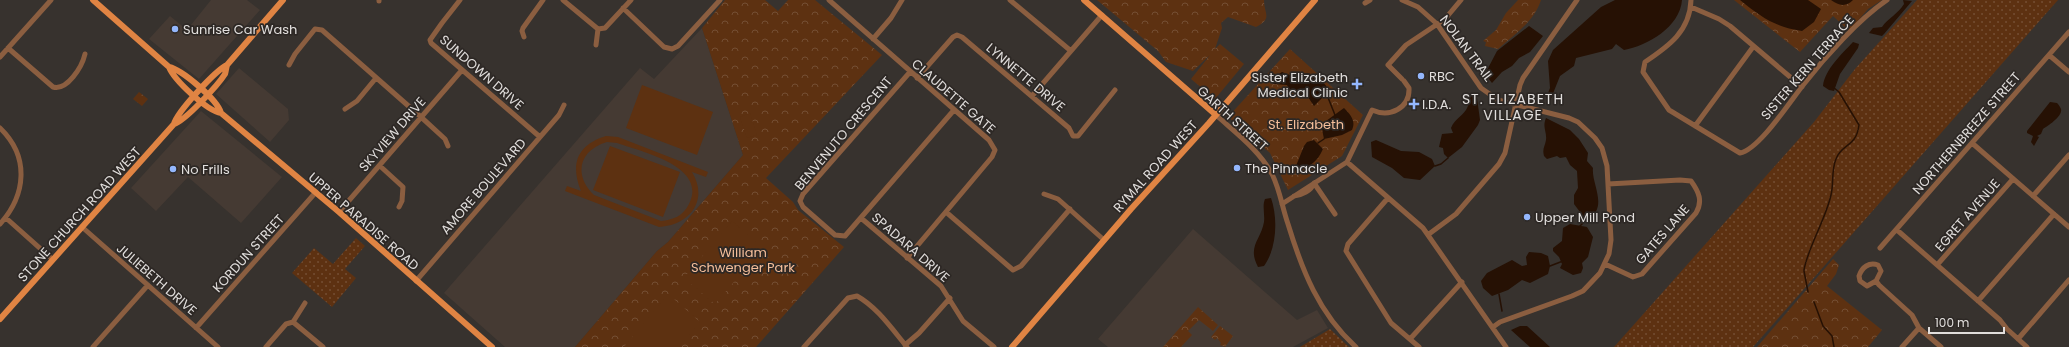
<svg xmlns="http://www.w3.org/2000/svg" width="2069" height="347" font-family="Poppins,sans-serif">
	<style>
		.built { fill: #453a33 }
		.grass { fill: url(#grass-dots) }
		.forest { fill: url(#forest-crowns) }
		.garden { fill: #5d3111; fill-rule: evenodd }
		.water { fill: #261104 }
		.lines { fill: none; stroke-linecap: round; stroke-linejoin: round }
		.stream { stroke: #261104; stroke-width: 1.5 }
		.minor { stroke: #8b5e40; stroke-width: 5 }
		.major { stroke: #e08443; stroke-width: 6 }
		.poi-dot { fill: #94b7fd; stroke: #2d2825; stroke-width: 1.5 }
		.labels { text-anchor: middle; stroke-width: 3.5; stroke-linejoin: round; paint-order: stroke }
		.poi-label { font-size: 13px; fill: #e1dedc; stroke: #2d2825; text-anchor: start }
		.street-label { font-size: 13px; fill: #e1dedc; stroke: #2d2825 }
		.park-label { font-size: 13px; fill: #f5be9a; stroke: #2d2825 }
		.neighbourhood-label { font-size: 14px; letter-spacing: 1px; fill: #e1dedc; stroke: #2d2825 }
	</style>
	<defs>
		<pattern id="grass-dots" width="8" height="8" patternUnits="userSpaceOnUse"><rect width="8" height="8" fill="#5d3111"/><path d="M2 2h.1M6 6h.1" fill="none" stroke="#744e33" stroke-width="1.8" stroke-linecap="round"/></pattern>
		<pattern id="forest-crowns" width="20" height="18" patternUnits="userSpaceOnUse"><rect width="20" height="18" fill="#5d3111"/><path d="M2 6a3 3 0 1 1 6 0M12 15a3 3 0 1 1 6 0" fill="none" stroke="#744e33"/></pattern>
	</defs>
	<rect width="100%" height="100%" fill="#37322e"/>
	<path class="built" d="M211,0H247L260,10L199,79L149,39L170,16L187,30Z
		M702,28L743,155L668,242L657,251L575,347H505L444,293L640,68L654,79Z
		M239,68L288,109L289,120L270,142L216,94Z
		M201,111L282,177L241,223L188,177L156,211L131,188Z
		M1193,229L1297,320L1317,310L1328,328L1293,347H1108L1098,339Z"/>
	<path class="grass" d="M1917,0H2058L1753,347H1614L1814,122L1855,69Z
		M356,238L365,246L345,269L356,278L332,307L292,273L314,248L333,264Z
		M1330,329L1349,347H1300Z"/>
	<path class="forest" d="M725,0H765L778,11L788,0H815L882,55L766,178L793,202L798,210L844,247L756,347H575L657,251L668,242L743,155L702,28Z
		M1097,0H1264C1264,14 1273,18 1256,27L1228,17L1221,23L1222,28L1215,49L1220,44L1244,64L1215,99L1191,79L1210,55L1193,71L1166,62L1158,51Z
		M1518,0H1541C1534,22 1514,35 1498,49L1485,46L1486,42L1483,41L1496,30L1506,13Z
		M1734,0H1882L1868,9L1849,31L1833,16L1800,52Z
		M1290,49L1363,115L1342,156L1288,190L1270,153L1228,117Z
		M139,92L148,99L142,106L133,99Z
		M1833,259L1839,265L1836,274L1827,286L1882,330L1868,347H1757Z
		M1198,307L1218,325L1213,331L1199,320L1188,331L1192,335L1181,347H1163Z
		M1220,326L1233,336L1225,347L1220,345L1221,343L1217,338L1215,340L1211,337Z"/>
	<path class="garden" d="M642,85L713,112L697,155L626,128Z
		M750,113L757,135L747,138L740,117Z
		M606,136L618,137L708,172L706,177L692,172C709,200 690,225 659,227L565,191L567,186L581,191C570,164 577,145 606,136ZM607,142L617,143C642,152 708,166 689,204C683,216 673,220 661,221L594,195C573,175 579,150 607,142Z
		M610,146L680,172L663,217L593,190Z
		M732,221L763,248L715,304L684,278Z
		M668,294L700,322L679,347H624Z"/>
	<path class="water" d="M1615,0H1682C1680,27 1647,46 1624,50L1616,44L1612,49L1576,58L1574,66L1560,76L1550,101L1546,98L1550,88L1548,61L1553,50L1601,7Z
		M1740,0H1808L1821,9L1814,22L1802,31C1775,27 1761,17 1740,0Z
		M1831,0H1853C1846,7 1839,6 1831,0Z
		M1903,0L1912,1L1884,34L1882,36L1869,33L1873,28L1882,27C1888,18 1898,14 1904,4Z
		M1529,26L1543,36L1530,52L1519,58L1512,66L1502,72L1492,83L1485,74L1497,51Z
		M1853,42L1859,44L1858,48L1840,74L1834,91L1829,90L1823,86C1825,69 1842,54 1853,42Z
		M1282,72L1295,77C1298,76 1303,73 1307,73C1314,74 1328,85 1329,91L1314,106L1308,97L1291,92L1287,85L1273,84L1269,75L1276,76Z
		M1471,93L1477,98L1480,120L1478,125L1462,147L1448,158L1444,154L1443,148L1439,147L1442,134L1453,133L1451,128C1455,118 1464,116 1468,106L1465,99Z
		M2050,102L2057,103C2059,105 2060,107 2061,109C2063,116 2048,126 2043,129L2041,134L2037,136L2039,137L2034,146L2031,142L2033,136L2027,133V131Z
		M1344,108C1351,115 1356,121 1352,130L1342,135L1324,139L1322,129L1326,121Z
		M1546,118L1570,130L1579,139L1588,153L1587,161L1593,168C1591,184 1610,209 1586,220L1574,204V195L1578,188L1577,171L1570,165L1566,157L1560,158L1557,156L1547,159L1544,156C1542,149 1545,146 1546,140C1547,131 1542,128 1546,118Z
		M1314,140L1323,149C1317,163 1308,168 1294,171L1304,146L1307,142Z
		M1376,140L1401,151L1419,152L1432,159L1435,166L1420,180L1404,178L1392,168L1372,157L1371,142Z
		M1271,198C1278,218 1277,248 1264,266L1258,267C1247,246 1261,240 1264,222C1265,214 1262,206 1265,199Z
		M1570,224L1587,227L1593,237L1588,257L1582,263L1583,268L1581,273L1573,275L1560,268L1562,264L1559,257L1553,251V248L1562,241L1563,228Z
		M1529,252L1541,253L1548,256L1550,266L1548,274L1530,283L1522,280L1508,290L1492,296L1483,288L1481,281L1487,273L1512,260L1522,266L1527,265L1526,257Z
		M1520,326H1527L1550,347H1530L1511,330Z"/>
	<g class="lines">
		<path class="stream" d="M1327,95L1335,115
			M1318,143L1324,139
			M1435,166L1441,164L1448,158
			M1579,227L1586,220
			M1550,266L1563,261
			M1804,270C1808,247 1825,221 1831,195C1834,183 1831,171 1836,159C1842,143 1856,148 1859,125L1839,92L1833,87
			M1804,271L1808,292
			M1499,294L1502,311
			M1814,302L1823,326L1832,336L1834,347"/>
		<path class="minor" d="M460,0L442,23L430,40L431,43L540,137
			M563,0L598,29
			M829,0L989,140L995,150L992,157L907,258
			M1010,0L1071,51
			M1402,0L1418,7L1437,24L1481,88L1498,100L1569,118L1578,122L1595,138L1602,148L1607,166L1611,240L1609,254L1600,273L1583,291L1572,296L1500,322L1493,327
			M1691,0C1690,31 1669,46 1645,62L1643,72L1669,110L1740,153C1759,150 1791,100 1804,84C1825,57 1859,19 1887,0
			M379,1V0
			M1365,3L1370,0
			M1691,7L1719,19L1730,26L1802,87
			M623,8L664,47L672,49L678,46L720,0
			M598,29L605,28L631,0
			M524,37L522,31L523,28L543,0
			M873,39L891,18L902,0
			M596,45L598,29
			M8,48L53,87C67,91 82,67 85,54
			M2049,55L2069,72
			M0,57L51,0
			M289,65L295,54L315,29L322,30L421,117L445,139L448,146
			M910,72L803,194L800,201L803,207L835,235L845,236L954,110
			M917,78L953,37L957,35L962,37L1069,128L1073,136H1078L1115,90
			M1402,79L1388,65L1406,45L1445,19L1461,0
			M1032,96L1102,15
			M345,109L357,101L376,78
			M1216,115C1236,133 1259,150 1272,174C1280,190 1282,207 1288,224C1302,270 1319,314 1356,347
			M1695,126L1753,47
			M0,128C30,157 26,195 0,224
			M1972,143L2069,227
			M1347,162L1423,228L1506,347
			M380,166L403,187L402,201L399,207
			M1314,183L1335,214
			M1044,194L1058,199L1104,240
			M1294,196C1302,195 1311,191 1314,183
			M2033,196L2069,155
			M1388,198L1348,244L1346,251L1391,323L1419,347
			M1282,204L1347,162L1372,110C1390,118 1410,108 1409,88L1404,81
			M339,212L462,70
			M946,212L1013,270L1021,266L1070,209
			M6,218L52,259
			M861,218L941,286L963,321L994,347
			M82,227L218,347
			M1897,230L2000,320L2007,329L2027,347
			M1429,234L1456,214L1499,164L1505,153L1520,85L1523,78L1577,0
			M1880,248L2069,32
			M1605,264L1633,277L1642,274L1696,213C1703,201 1699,192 1691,181L1680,180L1608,184
			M1937,265L2013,179
			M416,281L559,115L564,105
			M1876,281L1867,286L1860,281L1859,276C1862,267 1869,262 1878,265L1881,271L1876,281L1879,285L1912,315L1919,328L1941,347
			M1978,301L2054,214
			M293,322L305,303
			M196,328L316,192
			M1410,339L1462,282
			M2018,339L2069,280
			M905,345L919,333L950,298
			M93,347L148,285
			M266,347L286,324L293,322L323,347
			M804,347L848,298L857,296C877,307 892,329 907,347
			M1902,347L1919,328"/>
		<path class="major" d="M93,0L169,67C182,70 217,99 221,113L339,212L492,347
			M1084,0L1216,115
			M169,67C174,80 207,111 221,113
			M174,124C185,121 218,85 225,74C226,71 226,68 227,65
			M0,319L174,124C177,112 215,71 227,65L283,0
			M1012,347L1131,209L1209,123L1315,0"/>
	</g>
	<g class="poi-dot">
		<circle cx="175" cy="29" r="4"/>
		<circle cx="1421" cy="76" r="4"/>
		<path d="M1355 78h4v4h4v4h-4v4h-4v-4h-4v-4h4z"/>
		<path d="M1412 98h4v4h4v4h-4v4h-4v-4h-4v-4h4z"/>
		<circle cx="1237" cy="168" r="4"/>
		<circle cx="173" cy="169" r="4"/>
		<circle cx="1527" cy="217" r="4"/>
	</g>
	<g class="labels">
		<g class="poi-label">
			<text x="183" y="34">Sunrise Car Wash</text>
			<text x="1429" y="81">RBC</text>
			<text x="1348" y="82" text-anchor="end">Sister Elizabeth<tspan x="1348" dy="15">Medical Clinic</tspan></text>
			<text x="1422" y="109">I.D.A.</text>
			<text x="1245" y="173">The Pinnacle</text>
			<text x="181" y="174">No Frills</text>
			<text x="1535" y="222">Upper Mill Pond</text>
		</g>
		<g class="street-label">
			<text transform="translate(1467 48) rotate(53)" y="5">NOLAN TRAIL</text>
			<text transform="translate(1807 67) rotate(-49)" y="5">SISTER KERN TERRACE</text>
			<text transform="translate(482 72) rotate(41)" y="5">SUNDOWN DRIVE</text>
			<text transform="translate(1026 77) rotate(40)" y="5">LYNNETTE DRIVE</text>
			<text transform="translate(954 96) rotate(41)" y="5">CLAUDETTE GATE</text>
			<text transform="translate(1233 118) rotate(42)" y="5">GARTH STREET</text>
			<text transform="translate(843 133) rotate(-50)" y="5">BENVENUTO CRESCENT</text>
			<text transform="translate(1966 133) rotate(-49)" y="5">NORTHERNBREEZE STREET</text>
			<text transform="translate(392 134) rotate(-49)" y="5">SKYVIEW DRIVE</text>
			<text transform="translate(1155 166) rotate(-48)" y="5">RYMAL ROAD WEST</text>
			<text transform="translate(483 186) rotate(-49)" y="5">AMORE BOULEVARD</text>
			<text transform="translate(79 214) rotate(-48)" y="5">STONE CHURCH ROAD WEST</text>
			<text transform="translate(1967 215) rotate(-49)" y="5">EGRET AVENUE</text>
			<text transform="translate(364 221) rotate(41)" y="5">UPPER PARADISE ROAD</text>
			<text transform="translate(1662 234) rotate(-49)" y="5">GATES LANE</text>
			<text transform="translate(911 247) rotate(41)" y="5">SPADARA DRIVE</text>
			<text transform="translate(248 253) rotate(-48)" y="5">KORDUN STREET</text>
			<text transform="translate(157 279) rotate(41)" y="5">JULIEBETH DRIVE</text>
		</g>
		<g class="park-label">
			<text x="1306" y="129">St. Elizabeth</text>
			<text x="743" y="257">William<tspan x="743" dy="15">Schwenger Park</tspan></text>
		</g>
		<g class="neighbourhood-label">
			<text x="1513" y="104">ST. ELIZABETH<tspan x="1513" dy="16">VILLAGE</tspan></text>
		</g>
	</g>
	<path d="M1929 327v6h75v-6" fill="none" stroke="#e1dedc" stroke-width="2"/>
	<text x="1935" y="327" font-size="12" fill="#e1dedc" stroke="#2d2825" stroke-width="3" paint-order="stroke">100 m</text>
</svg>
